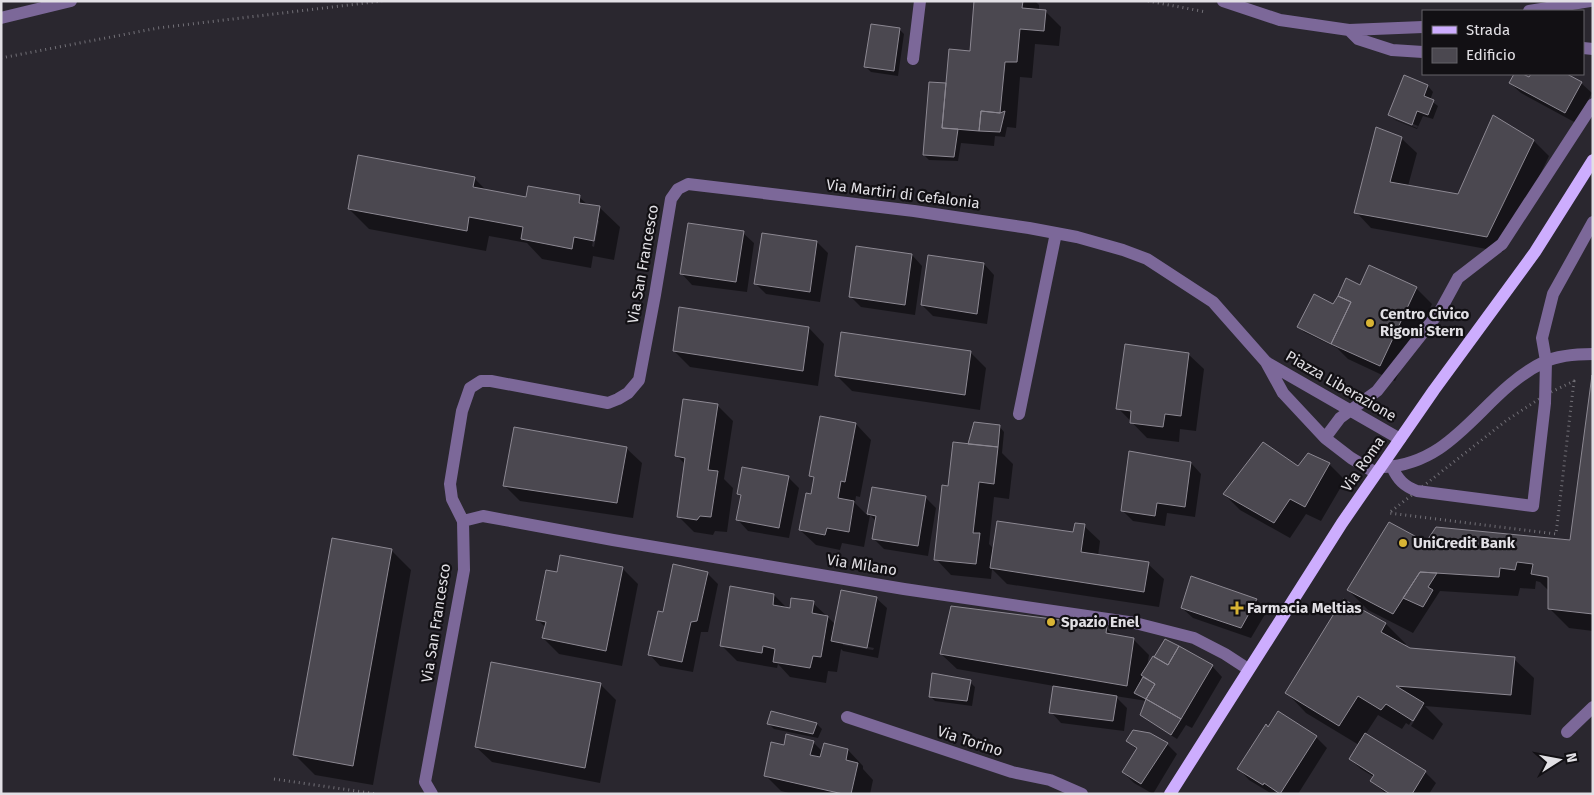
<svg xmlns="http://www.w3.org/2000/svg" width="1594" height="795" font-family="'Fira Sans',sans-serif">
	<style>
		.shadow { fill: #0007; fill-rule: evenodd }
		.building { fill: #4b4850; stroke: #8c8892 }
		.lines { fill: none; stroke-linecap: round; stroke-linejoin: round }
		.path { stroke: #727077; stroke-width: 3; stroke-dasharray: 1 4; stroke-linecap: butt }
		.minor { stroke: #7c6899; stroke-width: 12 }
		.major { stroke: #cdadfe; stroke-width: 12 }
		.poi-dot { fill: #d8b434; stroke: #121014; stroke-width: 2 }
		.labels { text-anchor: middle; stroke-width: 4.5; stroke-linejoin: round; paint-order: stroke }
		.street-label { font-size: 15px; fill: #e2e0e5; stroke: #121014 }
		.poi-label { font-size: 15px; font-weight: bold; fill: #e2e0e5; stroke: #121014; text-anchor: start }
	</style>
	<rect width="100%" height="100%" fill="#2a272f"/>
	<path class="shadow" d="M975,1H1035L1039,5V10L1045,11L1061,27L1059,46L1035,44L1032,78L1020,77L1016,128L1007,127L1005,137L995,136L994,146L961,143L958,161L929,160L924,155L946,84L971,52Z
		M899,29L904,34L898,76L871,72L866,67Z
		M1515,74H1520L1530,79L1533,74H1564L1581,83L1592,93L1576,123L1521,93L1510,83Z
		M1404,77L1428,86L1433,92L1430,100L1438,106L1433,119L1423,116L1417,129L1395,120L1390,115ZM1394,116L1418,126L1417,128L1394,119Z
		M1401,138L1417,153L1408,186L1459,196L1534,141L1549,156L1503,252L1371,228L1356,212Z
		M474,178L487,191L527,198L579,197L588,205L600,208L620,227L614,260L593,256L591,268L542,259L527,243L489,236L486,251L369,229L349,209ZM597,219L599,221L594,247L592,246Z
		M743,233L754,243L747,292L692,285L682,274Z
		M817,242L828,253L820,302L766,294L755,283Z
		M912,255L922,266L915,315L861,307L850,296Z
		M984,264L994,275L987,324L933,316L922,305Z
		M1361,286L1416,288L1432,304L1395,381L1348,359L1337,348L1304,332L1299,327L1334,305Z
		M809,328L824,344L818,386L690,367L674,351Z
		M970,352L986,368L980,410L852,391L836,375Z
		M1188,354L1204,369L1196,431L1180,429L1179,442L1147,438L1118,408Z
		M1593,379V631L1569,628L1549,608V591L1540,582L1536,581L1535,589L1520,588L1518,596L1440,591L1413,633L1368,610L1348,590L1426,544L1571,541Z
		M717,405L733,421L724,479L733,488L727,532L715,531L713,535L694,532L678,516L686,465L676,455Z
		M856,424L871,440L860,497L856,496L855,503L868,516L873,489L925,497L936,508L928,556L884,549L873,538L876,521L870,515L864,547L842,543L840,550L816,545L800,530L812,495L815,480L811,476Z
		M999,426L1004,432L1002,453L1013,464L1009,499L994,497L989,544L994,549L1074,534L1084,526L1100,541L1098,556L1148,564L1164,579L1159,607L1007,584L992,569L991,579L951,575L936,559L949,488L969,445Z
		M626,448L642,463L633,518L520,501L504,485Z
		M1191,463L1201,474L1195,517L1167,513L1165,526L1133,521L1122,510Z
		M1329,464L1345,480L1321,521L1306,514L1290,538L1240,510L1224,494L1298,468Z
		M788,477L799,488L789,538L748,531L738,520L742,498L738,494Z
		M391,550L411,570L373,785L315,775L295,755Z
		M622,568L638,584L622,666L559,654L543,638L546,628L538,620L558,574Z
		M707,573L718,584L708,632H701L693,672L660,666L650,655L664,613Z
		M1192,577L1257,600L1267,611L1251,638L1193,618L1182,608Z
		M774,595L788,609L813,603L835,624L876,598L887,608L878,658L843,651L841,649L837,672L828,671L826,683L790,677L778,664L777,668L737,661L721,645ZM843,642L874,648L873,650L843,645Z
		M1344,600L1386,624L1406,644L1404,646L1410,650L1514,659L1534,678L1531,715L1425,706L1443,724L1433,740L1411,726L1423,707H1420L1409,725L1406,723L1402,729L1378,715L1365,735L1425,772L1436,783L1429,794H1386L1372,781L1374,777L1361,769L1350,759L1359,745L1306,713L1287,693Z
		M1106,628L1114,636L1133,639L1149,655L1147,667L1212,666L1222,677L1192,728L1186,725L1177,739L1147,720L1142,715L1147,701L1115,696L1127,708L1124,731L1061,723L1051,712L1054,686L957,669L941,654Z
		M970,682L975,687L972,706L935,701L930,696Z
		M600,684L616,700L600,783L492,762L476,747Z
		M769,724H817L822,729L818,738L774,729Z
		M1269,728L1316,737L1327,748L1298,794H1272L1249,780L1239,769Z
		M1128,741L1167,744L1177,754L1153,794L1134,783L1123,772L1137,750Z
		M813,742L823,752L848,750L863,766V769L873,780L870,794H793L781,791L765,775L785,747Z"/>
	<path class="building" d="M974,1H1023L1022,8L1046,10L1044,31L1020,29L1017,62H1005L1000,113L981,111L979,131L942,128L949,49L970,51Z
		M871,24L900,28L894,71L864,67Z
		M1514,74H1523L1529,77L1531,74H1567L1582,82L1565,113L1509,83Z
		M1404,75L1428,85L1424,96L1434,100L1428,115L1417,111L1412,125L1388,115Z
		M929,82L946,83L942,128L958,129L954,157L923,155Z
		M981,111L1000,113L1005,111L1000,132L979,131Z
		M1493,115L1534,140L1487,237L1354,213L1376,127L1402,137L1390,182L1458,194Z
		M358,155L475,177L473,187L526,197L528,186L580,195L579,203L600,206L594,241L574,237L572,249L521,239L523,227L469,217L467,231L348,209Z
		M688,223L744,231L736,282L680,274Z
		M762,233L817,241L810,292L754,284Z
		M856,246L912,254L905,305L849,297Z
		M928,255L984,263L977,314L921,305Z
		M1369,265L1417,287L1380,366L1331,344L1351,302L1338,296L1346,278L1360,285Z
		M1314,294L1333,304L1338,296L1351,302L1331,344L1297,327Z
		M679,307L809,327L803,371L673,351Z
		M841,332L971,351L965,395L835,376Z
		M1125,344L1189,353L1181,416L1165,414L1163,427L1130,423L1131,411L1116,409Z
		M1592,375L1593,614L1548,609V577L1531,574L1533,564L1517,562L1515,570L1500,568L1499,577L1420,572L1393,614L1347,590L1389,522L1426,542L1436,527L1570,540Z
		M683,399L718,404L708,470L718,471L711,517L700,516L697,520L677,517L685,458L675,456Z
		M820,416L856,423L845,482L841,481L838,498L854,501L849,532L827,528L825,535L799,530L806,493L811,494L814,477L809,476Z
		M974,422L1000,425L998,447L968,444Z
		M514,427L627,447L617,503L503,486Z
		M953,442L998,447L994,484L979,482L973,533H980L976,564L934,560L942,485L948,486Z
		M1263,442L1298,466L1308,453L1330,463L1305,507L1290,499L1274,523L1223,494Z
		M1129,451L1191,462L1185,507L1157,503L1155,516L1121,511Z
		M742,467L789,476L779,528L736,520L741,495L737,494Z
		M872,487L926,496L918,546L872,539L876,516L867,514Z
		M997,521L1073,532L1075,523L1085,524L1081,552L1149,562L1144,592L990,568Z
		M332,538L392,549L353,766L293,755Z
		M560,555L623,567L606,651L542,638L546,622L536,620L546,570L557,572Z
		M673,564L708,572L697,621L691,622L682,662L648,655L658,611L663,612Z
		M1420,572L1437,573L1428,587L1433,590L1423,607L1403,598Z
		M1191,576L1257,599L1241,628L1181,608Z
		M730,586L774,594L773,605L790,608L791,598L814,601L812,613L828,616L821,657L813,656L810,668L773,662L775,649L763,646L762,653L720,646Z
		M841,590L877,597L867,648L831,641Z
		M1343,599L1386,623L1381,632L1410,648L1515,657L1511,695L1396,686L1424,703L1413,721L1386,704L1381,710L1358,696L1339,726L1285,693Z
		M951,606L1107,626L1106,633L1134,638L1127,686L940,654Z
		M1165,639L1179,646L1168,665L1154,657Z
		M1179,646L1213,665L1181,719L1146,699L1155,684L1141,675L1153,656L1168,665Z
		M491,662L601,683L585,768L475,747Z
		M932,673L971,680L967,701L929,697Z
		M1143,677L1155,684L1146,699L1134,693Z
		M1053,686L1117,696L1113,721L1049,713Z
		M1146,699L1181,719L1171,735L1140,715Z
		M771,711L817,723L813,734L767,724Z
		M1278,711L1317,736L1280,794L1264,783L1263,785L1237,769L1266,724L1268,727Z
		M1133,730L1150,733L1168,743L1141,784L1122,772L1137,748L1126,741Z
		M1365,733L1426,771L1412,794H1390L1370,781L1374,775L1349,759Z
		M786,734L814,741L810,755L820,757L824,743L848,749L846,760L858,763L851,794H843L764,776L771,742L784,745Z"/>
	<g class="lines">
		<path class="path" d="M1148,1L1206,12
			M1,58L158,28L382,1
			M1574,381L1556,534L1389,513L1507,420L1545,395Z
			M274,779L377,794"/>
		<path class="minor" d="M1223,1L1280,20L1349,30L1423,27
			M1529,11L1590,1
			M1,18L71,1
			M1349,30L1358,39L1392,50L1423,52
			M1583,48L1593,49
			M913,59L920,1
			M1266,362L1400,439
			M1019,414L1056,233
			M1325,438L1340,418L1377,391L1440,311L1458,278L1502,244L1593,104
			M1384,467C1458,463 1482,392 1544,362C1559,355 1577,354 1593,354
			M1392,467C1398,480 1404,486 1417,491L1533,506L1545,403L1546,361L1542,338L1553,294L1593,222
			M463,521L483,516L613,540L904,589L1135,623L1194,638L1225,654L1248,669
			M847,717L1012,772L1050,780L1082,794
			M1567,732L1593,707
			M432,794L425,782L464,570L463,521L452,499L450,484L462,411L470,388L481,381H491L608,403L618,399L628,393L639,380L655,295L671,199L678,189L688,184L914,211L1029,228L1077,237L1123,250L1147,259L1213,302L1266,362L1283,393L1325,438L1351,458L1376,473"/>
		<path class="major" d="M1170,794L1342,523L1434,390L1535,252L1593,160"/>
	</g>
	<g class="poi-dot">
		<circle cx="1370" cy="323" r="5"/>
		<circle cx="1403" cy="543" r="5"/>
		<path d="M1234.5 600.5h5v5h5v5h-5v5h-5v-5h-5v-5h5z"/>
		<circle cx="1051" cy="622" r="5"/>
	</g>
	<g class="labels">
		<g class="street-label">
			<text transform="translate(903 194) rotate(7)" y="5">Via Martiri di Cefalonia</text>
			<text transform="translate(643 264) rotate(-80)" y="5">Via San Francesco</text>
			<text transform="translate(1341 386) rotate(30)" y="5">Piazza Liberazione</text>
			<text transform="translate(1363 464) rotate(-55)" y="5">Via Roma</text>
			<text transform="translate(862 565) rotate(9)" y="5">Via Milano</text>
			<text transform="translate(436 623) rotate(-81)" y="5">Via San Francesco</text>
			<text transform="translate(970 741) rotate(18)" y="5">Via Torino</text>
		</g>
		<g class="poi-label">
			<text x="1380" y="319">Centro Civico<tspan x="1380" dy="17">Rigoni Stern</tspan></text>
			<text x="1413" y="548">UniCredit Bank</text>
			<text x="1247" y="613">Farmacia Meltias</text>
			<text x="1061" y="627">Spazio Enel</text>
		</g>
	</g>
	<rect width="1594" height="795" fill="none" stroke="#e2e0e5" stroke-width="5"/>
	<rect x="1422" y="10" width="162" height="65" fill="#121014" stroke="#656368"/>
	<rect x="1432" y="26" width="25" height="8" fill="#cdadfe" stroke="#656368"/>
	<text x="1466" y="35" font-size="15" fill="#e2e0e5">Strada</text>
	<rect x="1432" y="48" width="25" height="15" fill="#4b4850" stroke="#656368"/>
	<text x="1466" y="60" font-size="15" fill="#e2e0e5">Edificio</text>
	<g transform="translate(1559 760) rotate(79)" stroke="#121014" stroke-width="4" paint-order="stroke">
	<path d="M0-4L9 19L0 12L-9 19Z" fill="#e2e0e5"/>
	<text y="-8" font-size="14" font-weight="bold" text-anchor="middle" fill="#e2e0e5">N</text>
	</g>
</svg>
